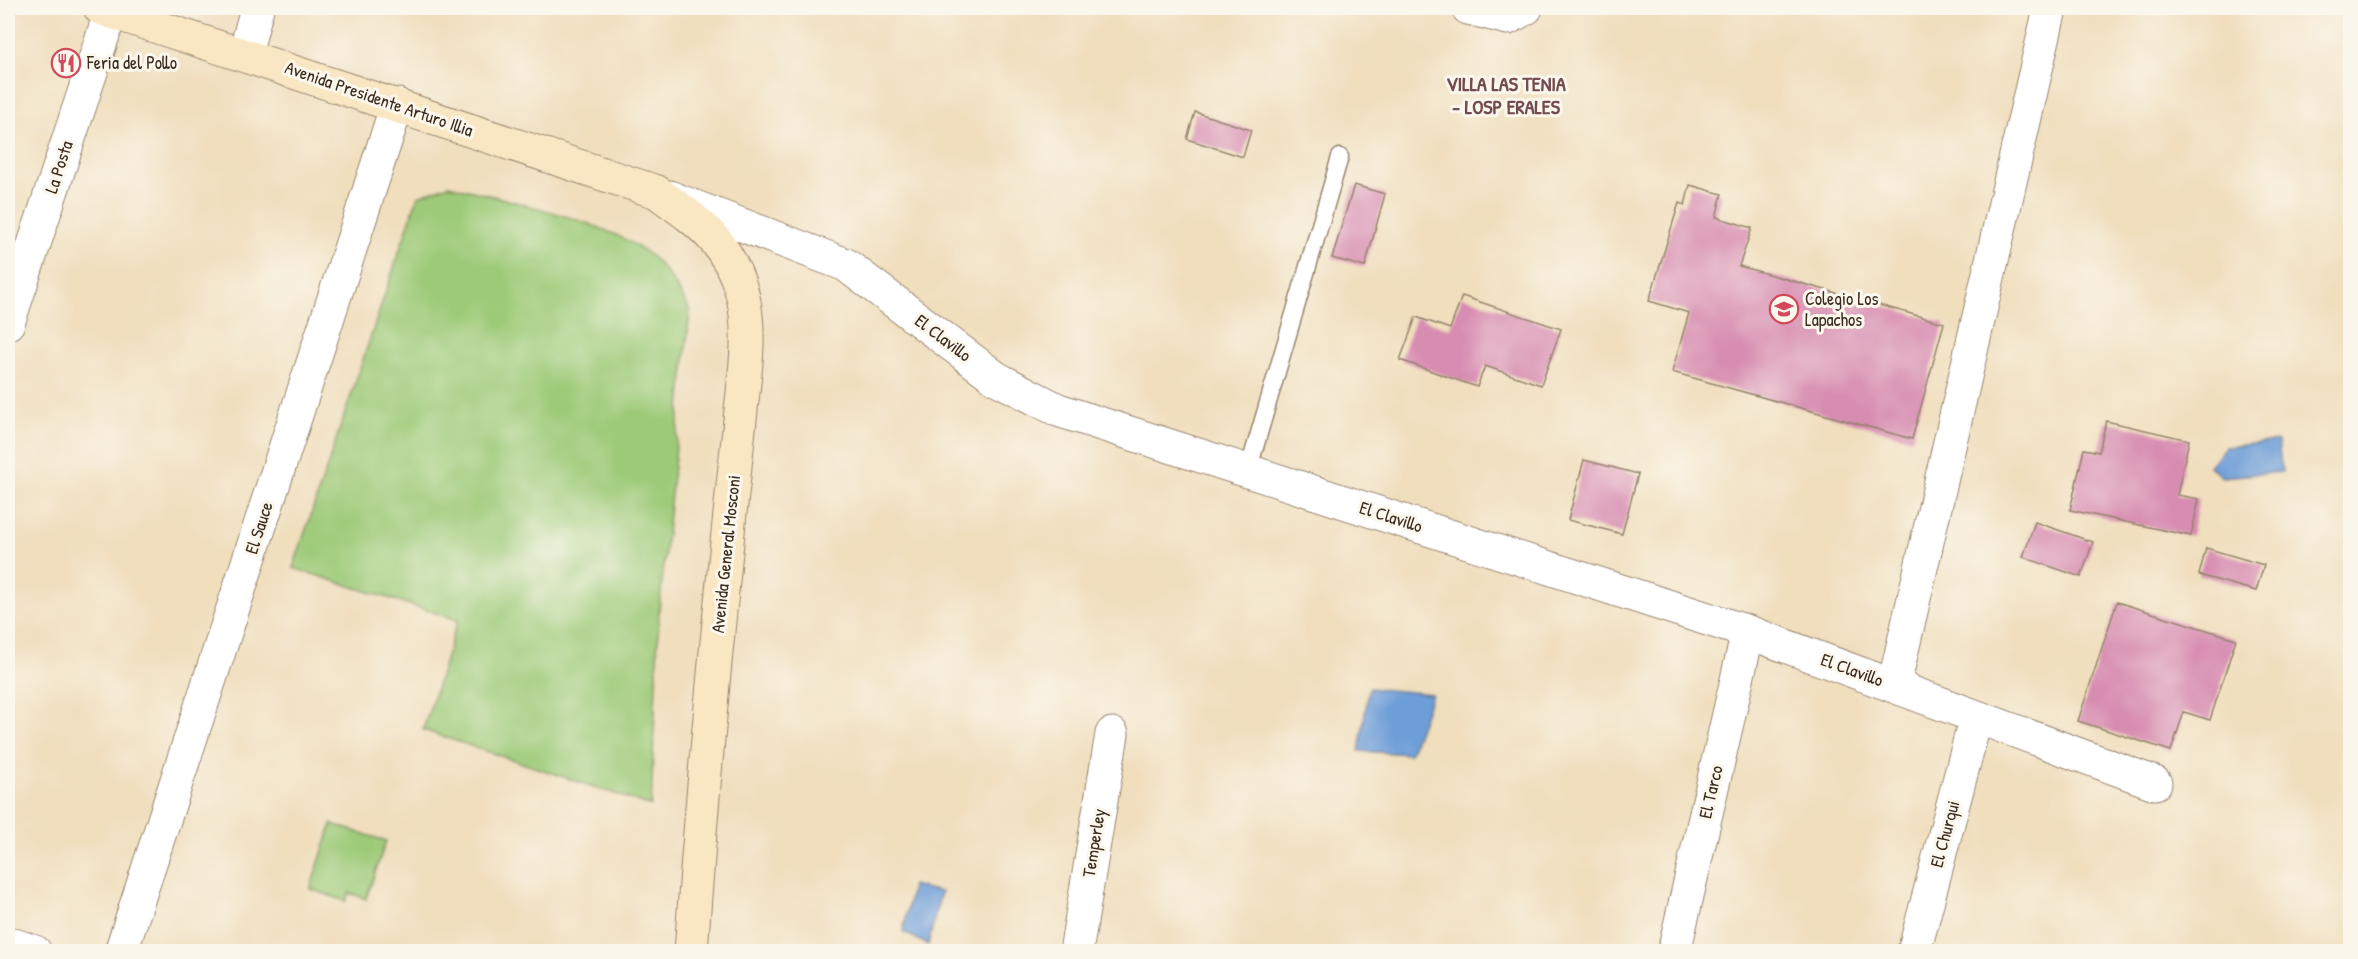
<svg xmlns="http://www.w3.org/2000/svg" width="2358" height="959" font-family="'Patrick Hand',sans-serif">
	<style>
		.green { fill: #9dca78; stroke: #6c7a4b; stroke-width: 1.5 }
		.water { fill: #6e9ed8; stroke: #54647b; stroke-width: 1.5 }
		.building { fill: #d78cb1 }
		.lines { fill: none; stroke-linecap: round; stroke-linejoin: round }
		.service-casing { stroke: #96846e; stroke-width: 19 }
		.minor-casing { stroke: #96846e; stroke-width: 35 }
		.secondary-casing { stroke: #96846e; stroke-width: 35 }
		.service { stroke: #fff; stroke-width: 16 }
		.minor { stroke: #fff; stroke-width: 33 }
		.secondary { stroke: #f9e7c3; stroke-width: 33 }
		.labels { text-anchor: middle; stroke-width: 6; stroke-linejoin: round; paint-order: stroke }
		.poi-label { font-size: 18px; fill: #3b2a1e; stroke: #fbf7ec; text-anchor: start }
		.street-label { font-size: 18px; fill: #3b2a1e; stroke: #fbf7ec }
		.neighbourhood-label { font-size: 20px; font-weight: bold; fill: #724c51; stroke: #fbf7ec }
	</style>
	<rect width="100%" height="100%" fill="#fbf7ec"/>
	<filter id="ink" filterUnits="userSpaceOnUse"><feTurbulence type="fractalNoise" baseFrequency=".0167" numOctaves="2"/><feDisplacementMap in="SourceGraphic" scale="12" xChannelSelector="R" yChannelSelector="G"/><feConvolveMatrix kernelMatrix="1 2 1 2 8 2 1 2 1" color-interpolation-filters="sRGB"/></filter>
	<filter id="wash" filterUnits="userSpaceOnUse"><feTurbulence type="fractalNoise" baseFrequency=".008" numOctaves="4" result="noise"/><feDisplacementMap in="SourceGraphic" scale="24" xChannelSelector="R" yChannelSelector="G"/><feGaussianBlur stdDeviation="1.35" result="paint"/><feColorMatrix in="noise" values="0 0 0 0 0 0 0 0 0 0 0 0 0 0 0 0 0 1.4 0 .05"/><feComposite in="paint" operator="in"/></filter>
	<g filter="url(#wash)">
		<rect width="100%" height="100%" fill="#f0debd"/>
		<path class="green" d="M449,185C504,200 614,221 654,259C670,274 680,291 690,311L659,611L651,806L423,730L458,620L293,568L418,196Z
			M332,824L386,841L366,899L349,893L346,901L310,889Z"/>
		<path class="water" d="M2278,441L2282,472L2222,477L2209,466L2225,447Z
			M1369,688L1432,694L1410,754L1359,751Z
			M912,885L941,892L928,945L903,932Z"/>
		<g id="blocks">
			<path class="building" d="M1195,112L1251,130L1243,157L1187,139Z
				M1354,185L1385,194L1365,267L1332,258Z
				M1690,185L1722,194L1716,217L1752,228L1739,266L1944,323L1912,439L1672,372L1689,313L1649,301L1679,203L1685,205Z
				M1462,296L1561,329L1541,385L1485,366L1477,387L1400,360L1416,317L1450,329Z
				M2106,421L2189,440L2177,495L2199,499L2191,536L2070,510L2084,449L2099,452Z
				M1584,460L1638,474L1622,534L1568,520Z
				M2035,522L2093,542L2081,577L2023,557Z
				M2206,548L2264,565L2256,591L2199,575Z
				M2117,602L2236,639L2210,720L2184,712L2171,751L2078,721Z"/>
		</g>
	</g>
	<g filter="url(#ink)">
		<use href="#blocks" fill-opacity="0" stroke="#96846e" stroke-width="1.5"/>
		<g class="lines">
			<g class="service-casing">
				<path id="service" d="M1248,471L1340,157"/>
			</g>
			<g class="minor-casing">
				<path id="minor" d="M1468,8L1508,18L1526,8
					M245,54L257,8
					M669,197L846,265L996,378L1058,410L1748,632L2155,783
					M8,323L111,11
					M1894,685L2049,13
					M8,943L35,952
					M121,952L397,105
					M1076,952L1112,734
					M1674,952L1748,632
					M1914,952L1976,717"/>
			</g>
			<g class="secondary-casing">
				<path id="secondary" d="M100,8L657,192C698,222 728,241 742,293C752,330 745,373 741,410C737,448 733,485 729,523C714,666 701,808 691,952"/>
			</g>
			<use href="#service" class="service"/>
			<use href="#minor" class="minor"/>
			<use href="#secondary" class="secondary"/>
		</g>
	</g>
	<defs>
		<g id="restaurant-ring" transform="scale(1.5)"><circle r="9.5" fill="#fbf7ec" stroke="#d1495b" stroke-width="1.5"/><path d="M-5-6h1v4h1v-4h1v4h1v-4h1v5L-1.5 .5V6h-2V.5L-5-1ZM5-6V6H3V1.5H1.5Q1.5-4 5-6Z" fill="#d1495b"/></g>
		<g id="school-ring" transform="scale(1.5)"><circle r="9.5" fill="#fbf7ec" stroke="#d1495b" stroke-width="1.5"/><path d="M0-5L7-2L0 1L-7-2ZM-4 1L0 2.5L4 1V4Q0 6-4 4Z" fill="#d1495b"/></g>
	</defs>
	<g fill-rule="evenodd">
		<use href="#restaurant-ring" x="66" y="63"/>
		<use href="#school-ring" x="1784" y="309"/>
	</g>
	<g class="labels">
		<g class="poi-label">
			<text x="87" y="69">Feria del Pollo</text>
			<text x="1805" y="305">Colegio Los<tspan x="1805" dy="21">Lapachos</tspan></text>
		</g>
		<g class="street-label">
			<text transform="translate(379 99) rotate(19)" y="6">Avenida Presidente Arturo Illia</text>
			<text transform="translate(59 167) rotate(-72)" y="6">La Posta</text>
			<text transform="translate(943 338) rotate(37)" y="6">El Clavillo</text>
			<text transform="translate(1391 517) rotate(18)" y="6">El Clavillo</text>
			<text transform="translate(259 528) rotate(-72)" y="6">El Sauce</text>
			<text transform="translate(726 554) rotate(-84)" y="6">Avenida General Mosconi</text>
			<text transform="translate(1852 670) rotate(20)" y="6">El Clavillo</text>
			<text transform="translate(1711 792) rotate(-77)" y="6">El Tarco</text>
			<text transform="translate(1945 834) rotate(-75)" y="6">El Churqui</text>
			<text transform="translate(1094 843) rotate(-81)" y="6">Temperley</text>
		</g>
		<g class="neighbourhood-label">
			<text x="1506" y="91">VILLA LAS TENIA<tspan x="1506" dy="23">- LOSP ERALES</tspan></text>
		</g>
	</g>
	<rect width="2358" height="959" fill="none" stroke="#fbf7ec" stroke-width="30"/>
</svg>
